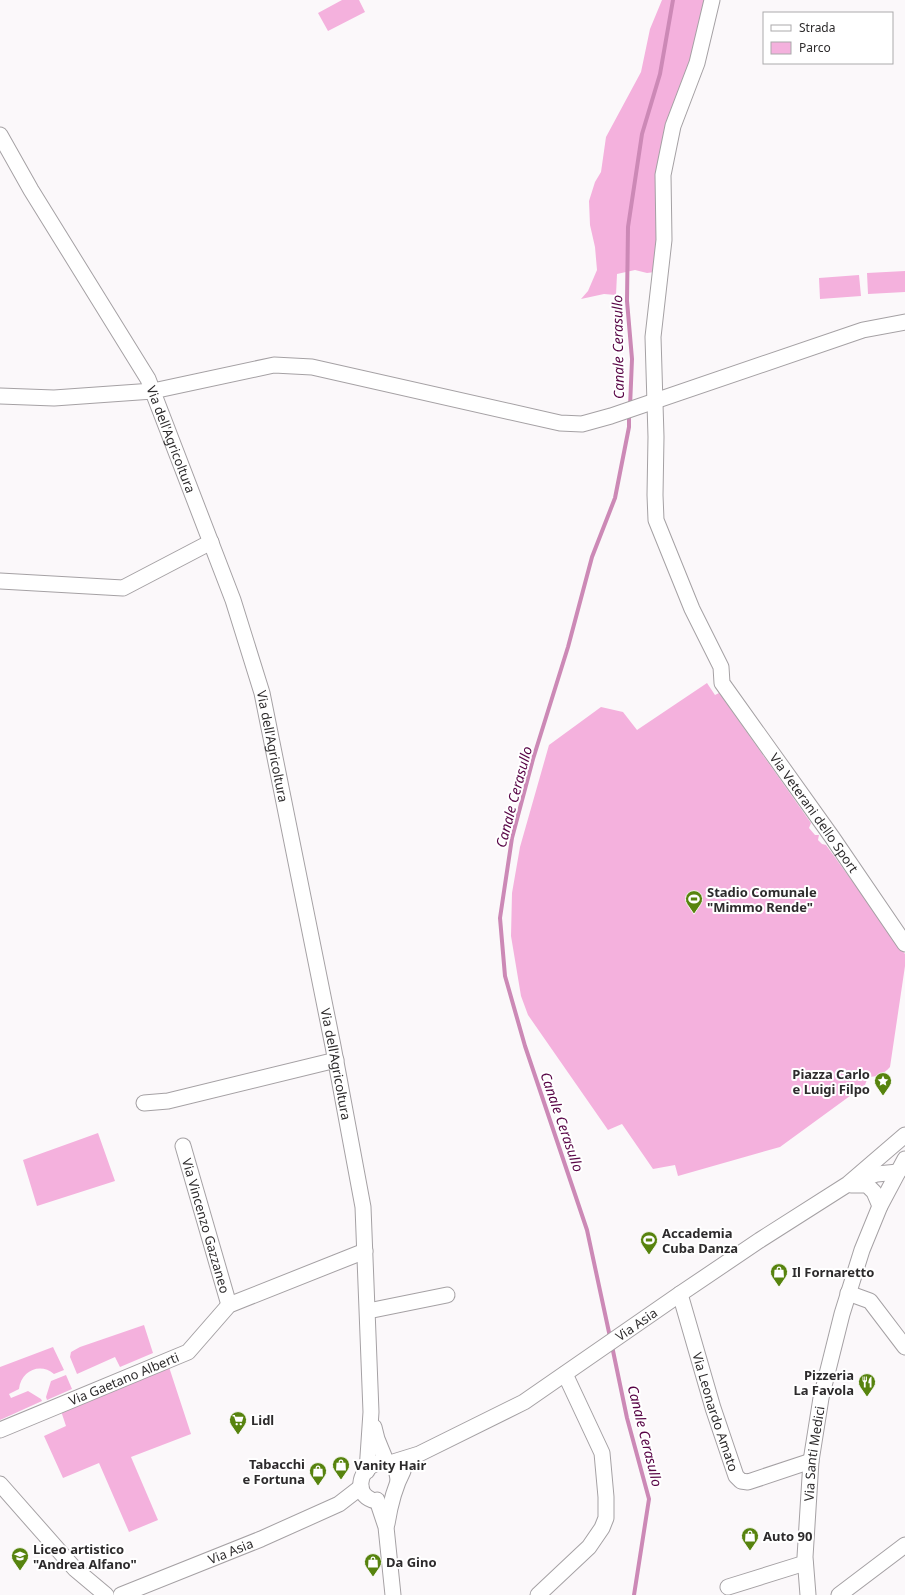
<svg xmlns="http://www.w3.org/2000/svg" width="905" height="1595" font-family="'Noto Sans',sans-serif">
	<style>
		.green { fill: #f4b1dd }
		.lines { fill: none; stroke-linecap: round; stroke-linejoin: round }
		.stream { stroke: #cc89b6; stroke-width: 4 }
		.minor-casing { stroke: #a5a1a4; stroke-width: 17 }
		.minor { stroke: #fff; stroke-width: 15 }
		.labels { text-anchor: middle; stroke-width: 4; stroke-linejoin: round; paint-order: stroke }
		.street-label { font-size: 13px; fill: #2d2b2c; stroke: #fff }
		.poi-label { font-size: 13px; font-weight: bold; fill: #2d2b2c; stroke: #fff; text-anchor: start }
		.water-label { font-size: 14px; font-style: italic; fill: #580546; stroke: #fff }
	</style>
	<rect width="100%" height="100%" fill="#fbf8fa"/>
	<path class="green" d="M342,0H359L365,12L328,31L318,13Z
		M662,0H706L658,225L655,272L647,273L635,270L617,274L616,295L604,294L581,299L588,291L597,270L595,247L590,225L589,201L595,182L601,172L606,137L641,72L650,29Z
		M905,271V292L868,294L867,273Z
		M859,275L861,296L820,299L819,278Z
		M707,683L715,695L719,693L722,697L811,823L809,828L815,835H819L818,840L822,844L826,845L905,954V966L890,1067C884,1074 876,1077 868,1077L865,1085L780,1147L678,1176L675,1165L653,1169L622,1124L608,1130L528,1015L521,996L511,936L512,893L520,847L549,745L601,707L623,712L637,730Z
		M98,1133L115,1181L37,1206L23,1160Z
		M144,1325L153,1353L120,1367L115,1357L77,1374L70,1357L71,1352L80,1347Z
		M53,1347L64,1370L54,1374C40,1362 21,1371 19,1389L9,1394L11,1398L28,1391L41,1399L42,1401L0,1420V1367Z
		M168,1364L191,1434L131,1457L158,1520L129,1532L99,1463L63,1478L44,1436L66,1426L61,1411Z
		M66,1375L72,1389L47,1400L46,1397L51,1381Z"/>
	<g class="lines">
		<path class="stream" d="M630,407L632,359L627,301L628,227L642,134L660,74L673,0
			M610,1337L587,1230L525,1046L505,976L500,918L512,838L533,759L568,647L592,557L615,498L629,427V413
			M612,1346L627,1418L649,1499L634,1595"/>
		<g class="minor-casing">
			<g id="minor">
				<path id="s1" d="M712,0L697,63L673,126L663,175L664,240L653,337L656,437L655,495L656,520L692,609L721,667L722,683L832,837L905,944"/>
				<path id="s2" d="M0,135L31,190L148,379L233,600L262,693L333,1046L363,1207L371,1412L367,1471"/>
				<path d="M0,396L54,398L153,391L274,365L312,367L560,423L582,424L611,416L863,330L905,322"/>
				<path d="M0,581L123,588L211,542"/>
				<path d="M144,1103L168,1101L336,1060"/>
				<path id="s3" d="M183,1146L229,1305"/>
				<path d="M856,1181L877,1174L898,1172"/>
				<path d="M851,1185H867L874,1192L880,1206"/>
				<path d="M848,1293L870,1301L905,1347"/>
				<path id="s4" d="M680,1294L713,1408L736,1476L741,1481L748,1482L811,1461"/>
				<path d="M368,1311L447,1295"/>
				<path d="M374,1427L377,1439L386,1461"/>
				<path id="s5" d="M0,1430L188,1352L229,1305L365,1251"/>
				<path id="s6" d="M390,1463L419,1454L524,1402L680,1294L760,1240L848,1184L905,1135"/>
				<path d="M0,1484L75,1569L106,1595"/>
				<path d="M372,1500C355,1494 359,1472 373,1465C377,1462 381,1462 386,1461C395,1465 397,1470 398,1480"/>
				<path d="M377,1500L386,1527L393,1595"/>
				<path d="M387,1524C390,1505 394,1488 403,1471"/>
				<path d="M728,1587L805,1563"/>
				<path id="s7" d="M121,1595L261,1539L339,1504L361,1487"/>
				<path d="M538,1595L589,1547L602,1528L606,1518V1497L602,1453L565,1374"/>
				<path id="s8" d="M808,1595L805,1557L811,1461L821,1398L842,1314L862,1250L880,1206L905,1159"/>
				<path d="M839,1595L905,1545"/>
			</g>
		</g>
		<use href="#minor" class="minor"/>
	</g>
	<defs>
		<g id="stadium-pin" transform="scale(0.9)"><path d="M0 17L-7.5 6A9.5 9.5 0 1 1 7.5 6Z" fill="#57830e" stroke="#fff"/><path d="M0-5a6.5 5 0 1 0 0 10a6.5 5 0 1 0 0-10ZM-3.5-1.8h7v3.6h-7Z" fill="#fff"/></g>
		<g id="sight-pin" transform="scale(0.9)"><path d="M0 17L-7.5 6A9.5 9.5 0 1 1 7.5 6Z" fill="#57830e" stroke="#fff"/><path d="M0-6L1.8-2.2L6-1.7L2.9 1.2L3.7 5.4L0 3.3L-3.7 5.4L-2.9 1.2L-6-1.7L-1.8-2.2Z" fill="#fff"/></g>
		<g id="shop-pin" transform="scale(0.9)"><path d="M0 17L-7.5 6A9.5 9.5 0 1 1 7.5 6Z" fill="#57830e" stroke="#fff"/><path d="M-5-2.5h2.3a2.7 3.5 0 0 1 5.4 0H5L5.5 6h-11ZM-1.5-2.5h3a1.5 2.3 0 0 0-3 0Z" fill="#fff"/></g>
		<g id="restaurant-pin" transform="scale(0.9)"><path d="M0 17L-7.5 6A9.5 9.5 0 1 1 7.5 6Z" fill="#57830e" stroke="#fff"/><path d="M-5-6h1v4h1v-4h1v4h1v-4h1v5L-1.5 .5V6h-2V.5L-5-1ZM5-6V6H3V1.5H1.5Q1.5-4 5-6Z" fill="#fff"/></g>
		<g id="supermarket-pin" transform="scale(0.9)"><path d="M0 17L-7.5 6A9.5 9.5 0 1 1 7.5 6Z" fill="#57830e" stroke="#fff"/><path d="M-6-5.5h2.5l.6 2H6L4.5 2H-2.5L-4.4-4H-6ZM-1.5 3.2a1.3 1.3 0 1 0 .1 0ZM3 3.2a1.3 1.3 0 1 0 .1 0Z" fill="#fff"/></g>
		<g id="school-pin" transform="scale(0.9)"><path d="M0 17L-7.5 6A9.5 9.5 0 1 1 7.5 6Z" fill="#57830e" stroke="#fff"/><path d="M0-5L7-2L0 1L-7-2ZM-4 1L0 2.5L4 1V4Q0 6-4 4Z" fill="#fff"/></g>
	</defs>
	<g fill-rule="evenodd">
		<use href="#stadium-pin" x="694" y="899"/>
		<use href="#sight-pin" x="883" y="1081"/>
		<use href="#stadium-pin" x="649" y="1240"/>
		<use href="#shop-pin" x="779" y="1272"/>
		<use href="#restaurant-pin" x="867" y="1382"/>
		<use href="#supermarket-pin" x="238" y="1420"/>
		<use href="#shop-pin" x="341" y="1465"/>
		<use href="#shop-pin" x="318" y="1471"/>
		<use href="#shop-pin" x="750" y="1536"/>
		<use href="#school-pin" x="20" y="1556"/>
		<use href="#shop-pin" x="373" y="1562"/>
	</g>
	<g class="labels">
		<g class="street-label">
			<text dy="5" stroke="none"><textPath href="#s2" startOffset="350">Via dell'Agricoltura</textPath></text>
			<text dy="5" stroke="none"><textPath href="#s2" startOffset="674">Via dell'Agricoltura</textPath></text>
			<text dy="5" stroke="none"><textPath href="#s1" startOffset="864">Via Veterani dello Sport</textPath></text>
			<text dy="5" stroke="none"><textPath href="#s2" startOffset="998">Via dell'Agricoltura</textPath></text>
			<text dy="5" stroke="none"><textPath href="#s3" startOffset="83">Via Vincenzo Gazzaneo</textPath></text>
			<text dy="5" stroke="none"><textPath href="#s6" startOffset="284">Via Asia</textPath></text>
			<text dy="5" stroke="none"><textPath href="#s5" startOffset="134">Via Gaetano Alberti</textPath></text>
			<text dy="5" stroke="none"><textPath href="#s4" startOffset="123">Via Leonardo Amato</textPath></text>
			<text dy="5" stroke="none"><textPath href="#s8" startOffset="142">Via Santi Medici</textPath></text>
			<text dy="5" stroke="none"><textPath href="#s7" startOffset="118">Via Asia</textPath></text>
		</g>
		<g class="poi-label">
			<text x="707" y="897">Stadio Comunale<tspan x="707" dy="15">"Mimmo Rende"</tspan></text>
			<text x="870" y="1079" text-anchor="end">Piazza Carlo<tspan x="870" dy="15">e Luigi Filpo</tspan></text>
			<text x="662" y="1238">Accademia<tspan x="662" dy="15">Cuba Danza</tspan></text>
			<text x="792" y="1277">Il Fornaretto</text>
			<text x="854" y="1380" text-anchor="end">Pizzeria<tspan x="854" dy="15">La Favola</tspan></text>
			<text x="251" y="1425">Lidl</text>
			<text x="305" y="1469" text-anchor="end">Tabacchi<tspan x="305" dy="15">e Fortuna</tspan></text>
			<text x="354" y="1470">Vanity Hair</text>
			<text x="763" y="1541">Auto 90</text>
			<text x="33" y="1554">Liceo artistico<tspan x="33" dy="15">"Andrea Alfano"</tspan></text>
			<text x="386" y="1567">Da Gino</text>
		</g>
		<g class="water-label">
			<text transform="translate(618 347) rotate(-91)" y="5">Canale Cerasullo</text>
			<text transform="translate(514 797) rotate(-75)" y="5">Canale Cerasullo</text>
			<text transform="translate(562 1122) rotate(71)" y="5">Canale Cerasullo</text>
			<text transform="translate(645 1436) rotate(76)" y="5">Canale Cerasullo</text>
		</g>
	</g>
	<rect x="763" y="12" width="130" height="52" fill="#ffffff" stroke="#abaaab"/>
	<rect x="771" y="25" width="20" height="6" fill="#ffffff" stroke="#abaaab"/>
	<text x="799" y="32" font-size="12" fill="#2d2b2c">Strada</text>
	<rect x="771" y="42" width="20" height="12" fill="#f4b1dd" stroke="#abaaab"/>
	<text x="799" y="52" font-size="12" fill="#2d2b2c">Parco</text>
</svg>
